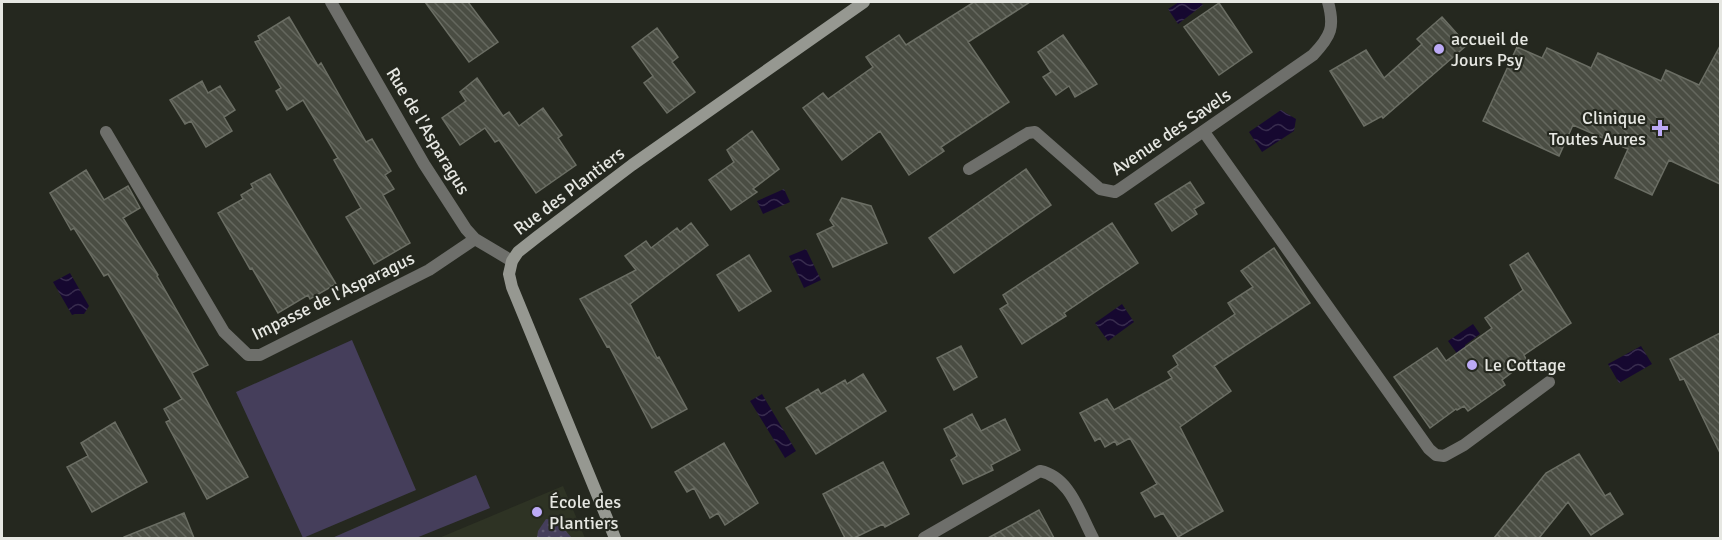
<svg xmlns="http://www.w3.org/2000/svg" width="1722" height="540" font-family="Signika,sans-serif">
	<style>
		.built { fill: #2e3324 }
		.park { fill: url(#park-dots) }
		.pitch { fill: #453e5b }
		.water { fill: url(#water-waves) }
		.building { fill: url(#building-back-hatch); stroke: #6b6e64; stroke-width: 1.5 }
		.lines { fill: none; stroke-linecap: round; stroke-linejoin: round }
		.street { stroke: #6e6f6b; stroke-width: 12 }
		.secondary { stroke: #969891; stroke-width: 12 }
		.poi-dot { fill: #bcaaf6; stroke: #25281f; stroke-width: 2 }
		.labels { text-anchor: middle; stroke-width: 4.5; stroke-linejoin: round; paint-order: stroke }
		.poi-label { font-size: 18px; fill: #e6e7e2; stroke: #25281f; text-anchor: start }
		.street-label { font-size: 18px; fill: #e6e7e2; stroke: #25281f }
	</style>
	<defs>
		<pattern id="park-dots" width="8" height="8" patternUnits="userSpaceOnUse" patternTransform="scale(1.5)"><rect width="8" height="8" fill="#453e5b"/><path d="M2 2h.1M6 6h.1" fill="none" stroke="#605a72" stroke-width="1.8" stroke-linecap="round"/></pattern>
		<pattern id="water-waves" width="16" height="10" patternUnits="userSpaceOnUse" patternTransform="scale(1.5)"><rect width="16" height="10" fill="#160830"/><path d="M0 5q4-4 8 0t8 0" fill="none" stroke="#382c4e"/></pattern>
		<pattern id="building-back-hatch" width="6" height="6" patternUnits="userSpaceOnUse" patternTransform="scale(1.5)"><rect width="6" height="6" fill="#4a4d43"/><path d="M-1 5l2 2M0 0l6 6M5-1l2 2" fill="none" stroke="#64675e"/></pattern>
	</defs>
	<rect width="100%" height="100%" fill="#25281f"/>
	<path class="built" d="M563,486L585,538H439Z"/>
	<path class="park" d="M546,519L556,520L572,538H537L538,531Z"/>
	<path class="pitch" d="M352,340L416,490L303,538L236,392Z
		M476,475L490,508L416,538H332Z"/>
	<path class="water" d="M1179,2H1200L1203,5L1178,24L1168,9Z
		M1281,110L1296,119L1294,131L1262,152L1249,132Z
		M784,189L790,202L763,214L757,201Z
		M806,249L821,280L804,288L789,256Z
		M70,273L89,306L84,314H75L72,315L53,282Z
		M1122,304L1134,322L1108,341L1095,323Z
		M1473,324L1480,334L1465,345V349L1458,355L1448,341Z
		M1641,346L1652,364L1619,383L1608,364Z
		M762,394L796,451L785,458L750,401Z"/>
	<path class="building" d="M425,2H468L498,42L469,62Z
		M974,2H1030L968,42L1009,102L941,147L944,151L909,175L880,131L842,160L803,108L823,93L828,99L873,67L866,57L899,35L906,45Z
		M1219,3L1252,52L1219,75L1184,27Z
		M289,17L318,66L321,63L366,142L372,139L391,171L385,175L394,189L383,195L410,243L374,264L346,217L361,208L334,160L338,158L303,100L287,110L276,91L281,88L255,42L260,40L258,36Z
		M1442,17L1467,45L1383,118L1382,116L1364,126L1330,71L1366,50L1384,78L1422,44L1417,39Z
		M657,28L678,57L672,62L695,92L667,113L644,83L653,76L632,47Z
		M1063,35L1097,84L1075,97L1069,86L1056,95L1043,77L1051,72L1038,52Z
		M1720,46V184L1669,160L1652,195L1615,178L1628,149L1573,125L1559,156L1483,121L1517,47L1542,58L1547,48L1591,68L1598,53L1661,81L1666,70L1699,85Z
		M477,78L503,116L509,112L519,126L543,108L562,135L558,138L576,165L536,193L499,140L495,142L485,128L460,145L442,118L466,101L460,92Z
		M202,81L208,93L220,86L235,110L224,117L232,131L206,147L191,121L185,124L170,100Z
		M752,131L779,169L753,189L757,192L731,210L709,180L734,162L727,150Z
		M1026,169L1051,205L954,273L929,238Z
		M86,170L104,200L128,186L140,208L123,218L158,275L157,276L208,365L192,373L248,477L207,499L166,422L170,420L164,409L182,399L108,274L104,276L74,228L71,230L50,193Z
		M270,174L336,284L310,299L308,295L278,313L252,268L250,269L218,213L243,199L241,195L253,188L251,184Z
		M1190,182L1204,203L1194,209L1197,214L1172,231L1155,204Z
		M842,198L871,206L887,243L833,267L817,234L834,226L830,220Z
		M691,223L708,245L630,304L657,358L659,357L687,409L652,428L609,346L607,347L580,299L636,270L625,256L646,241L651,248L677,228L680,232Z
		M1112,223L1138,263L1064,313L1066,316L1022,344L1000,309L1008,304L1003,295Z
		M1274,248L1310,303L1214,366L1231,391L1180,427L1223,511L1178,537L1163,513L1155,517L1141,493L1157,484L1130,438L1117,445L1115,441L1105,447L1100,438L1095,441L1080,413L1107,399L1114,410L1172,378L1168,372L1178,365L1173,356L1235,314L1228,303L1253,287L1241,271Z
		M1528,253L1571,323L1524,355L1527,361L1502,380L1505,385L1468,411L1464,406L1457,410L1456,409L1430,428L1394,377L1437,348L1446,361L1492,328L1485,318L1523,290L1510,265Z
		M749,255L771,291L739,311L717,275Z
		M1720,333V453L1684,379L1680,380L1670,359Z
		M961,346L977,377L954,390L937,358Z
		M863,374L886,411L816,454L786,408L818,389L821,394L845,380L847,384Z
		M972,414L981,431L1005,419L1020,450L991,465L993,470L963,484L951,460L957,456L944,429Z
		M115,422L147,482L92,512L67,467L88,456L81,443Z
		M724,443L758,503L725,525L718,513L710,518L694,488L687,492L675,472Z
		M1579,454L1605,496L1610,493L1623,514L1591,535L1568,502L1539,538H1494L1546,473Z
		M883,462L909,514L885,527L883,524L854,538H845L823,494Z
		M1039,510L1054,538H988Z
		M184,513L194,538H124V537Z"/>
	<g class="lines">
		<path class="street" d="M331,2L424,164L466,229L475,239L512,261
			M106,132L224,332L248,355H260L429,270L475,239
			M1204,132L1429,449L1436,455L1444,456L1464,445L1549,382
			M969,169L1028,133L1035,132L1100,189L1115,192L1120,189L1313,55C1331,36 1335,27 1328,2
			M924,538L1040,471C1070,477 1080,514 1093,538"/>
		<path class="secondary" d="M615,538L512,287L509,274L512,261L518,252L537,237L632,165L864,2"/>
	</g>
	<g class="poi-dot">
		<circle cx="1439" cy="49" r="6"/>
		<path d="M1657 119h6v6h6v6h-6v6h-6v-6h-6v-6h6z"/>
		<circle cx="1472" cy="365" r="6"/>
		<circle cx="537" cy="512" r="6"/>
	</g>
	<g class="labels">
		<g class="poi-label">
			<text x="1451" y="45">accueil de<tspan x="1451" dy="21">Jours Psy</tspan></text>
			<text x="1646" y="124" text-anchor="end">Clinique<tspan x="1646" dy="21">Toutes Aures</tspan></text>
			<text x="1484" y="371">Le Cottage</text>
			<text x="549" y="508">École des<tspan x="549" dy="21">Plantiers</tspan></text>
		</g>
		<g class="street-label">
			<text transform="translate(428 131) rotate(59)" y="6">Rue de l'Asparagus</text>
			<text transform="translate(1171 132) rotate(-34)" y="6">Avenue des Savels</text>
			<text transform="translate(569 191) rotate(-37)" y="6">Rue des Plantiers</text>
			<text transform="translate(333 296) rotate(-26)" y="6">Impasse de l'Asparagus</text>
		</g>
	</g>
	<rect width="1722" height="540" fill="none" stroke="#e6e7e2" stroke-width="6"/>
</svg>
